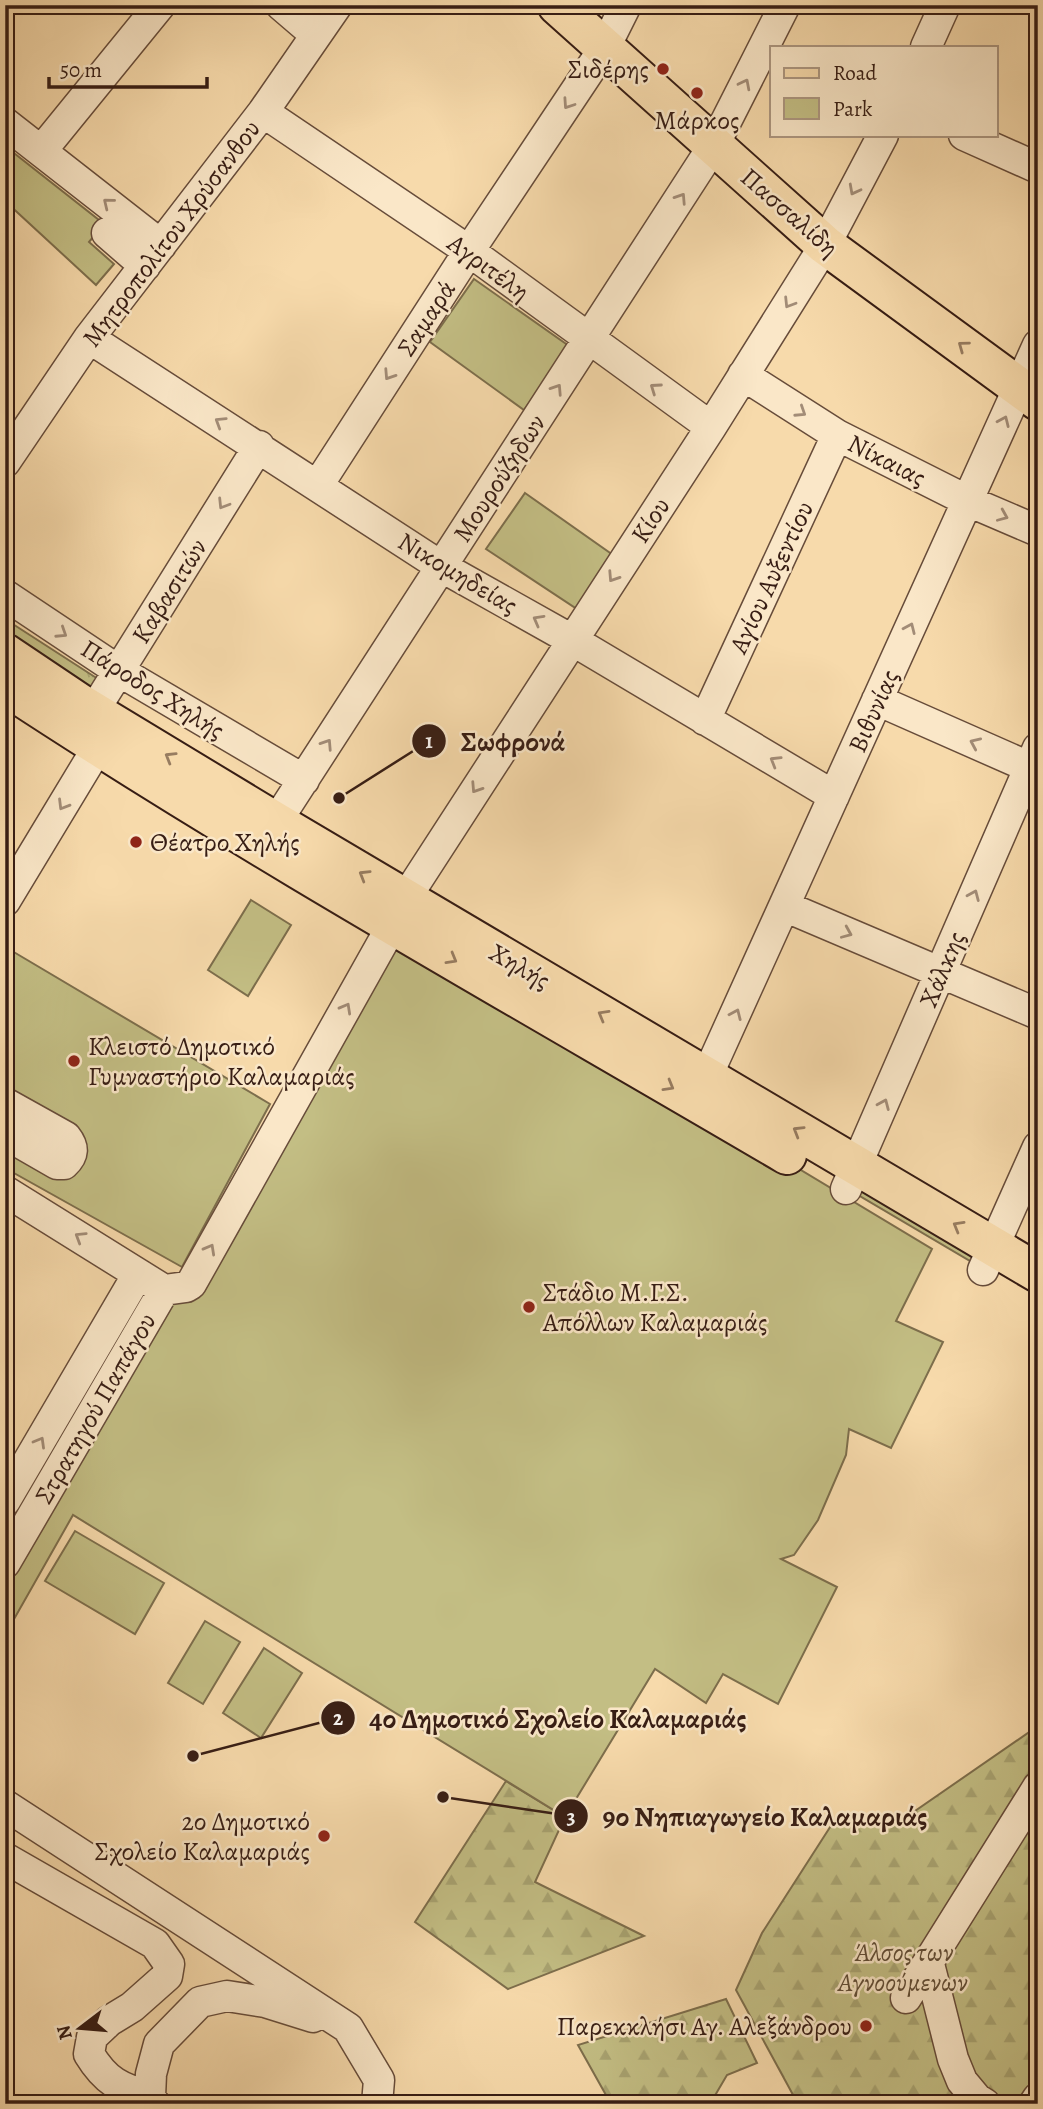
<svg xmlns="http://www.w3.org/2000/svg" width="1043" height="2109" font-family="Alegreya,serif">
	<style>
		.grass { fill: url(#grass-tufts); stroke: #7d6e4c; stroke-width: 2 }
		.forest { fill: url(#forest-firs); stroke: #7d6e4c; stroke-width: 2 }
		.park { fill: #c3be84; stroke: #7d6e4c; stroke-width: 2 }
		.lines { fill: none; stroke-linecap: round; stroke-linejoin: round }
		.minor-casing { stroke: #674c3a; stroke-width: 33 }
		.major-casing { stroke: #371d14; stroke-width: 42 }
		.minor { stroke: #fae7c8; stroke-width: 30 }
		.major { stroke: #f7daab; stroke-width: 38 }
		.oneway { stroke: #a28c77 }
		.oneway2 { stroke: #977c60 }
		.poi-dot { fill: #8f2418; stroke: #fae7c8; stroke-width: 2.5 }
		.labels { text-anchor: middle; stroke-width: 5; stroke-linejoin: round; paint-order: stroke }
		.poi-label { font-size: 26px; fill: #371d14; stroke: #fae7c8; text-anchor: end }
		.street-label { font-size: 26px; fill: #371d14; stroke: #fae7c8 }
		.park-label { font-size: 26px; font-style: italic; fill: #614d36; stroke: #fae7c8 }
		.leader { fill: none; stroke: #371d14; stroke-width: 2.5 }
		.callout-dot { fill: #371d14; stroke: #fae7c8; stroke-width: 2.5 }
		.mark-label { font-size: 21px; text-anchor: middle; font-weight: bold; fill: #fff }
		.callout-label { font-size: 28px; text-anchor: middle; font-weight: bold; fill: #371d14; stroke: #fae7c8; stroke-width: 5; stroke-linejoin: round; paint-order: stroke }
	</style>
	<defs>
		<pattern id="grass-tufts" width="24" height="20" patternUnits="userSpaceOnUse" patternTransform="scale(1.75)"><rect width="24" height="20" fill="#c3be84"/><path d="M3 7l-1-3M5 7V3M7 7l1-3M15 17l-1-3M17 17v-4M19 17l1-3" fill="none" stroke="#a8a371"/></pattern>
		<pattern id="forest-firs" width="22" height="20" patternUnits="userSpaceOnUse" patternTransform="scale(1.75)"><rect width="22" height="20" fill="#c3be84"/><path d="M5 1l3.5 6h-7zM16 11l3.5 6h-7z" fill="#a8a371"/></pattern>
	</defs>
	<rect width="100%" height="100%" fill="#f7daab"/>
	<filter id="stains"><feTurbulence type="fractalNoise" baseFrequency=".00286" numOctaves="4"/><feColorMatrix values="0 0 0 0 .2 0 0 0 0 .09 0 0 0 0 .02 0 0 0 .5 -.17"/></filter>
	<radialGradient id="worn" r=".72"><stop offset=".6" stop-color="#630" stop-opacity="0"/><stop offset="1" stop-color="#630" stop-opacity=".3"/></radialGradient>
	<path class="grass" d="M5,619L98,679L91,691L5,636Z"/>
	<path class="forest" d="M1038,1726V2074L1020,2104H798L736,1990L762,1933L834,1821L899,1822Z
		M506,1781L565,1817L535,1882L644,1936L508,1989L415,1922Z
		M726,1999L757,2063L727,2075L710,2104H611L578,2045Z"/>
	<path class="park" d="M5,146L104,224L89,242L114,264L96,285L5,201Z
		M474,279L569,346L524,410L430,342Z
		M525,493L613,555L577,609L486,549Z
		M251,900L291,925L248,996L208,970Z
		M397,927L932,1249L896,1321L943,1342L891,1448L849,1429L846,1455L818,1520L794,1555L781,1559L837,1587L778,1704L723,1674L706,1703L655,1669L565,1817L73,1515L5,1635V1567L164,1292L191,1287Z
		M7,948L270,1104L182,1267L5,1168Z
		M857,1169L992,1247L982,1268L848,1189Z
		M75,1531L164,1583L135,1634L45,1581Z
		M205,1621L240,1642L203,1704L168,1683Z
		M264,1648L302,1673L261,1738L223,1713Z"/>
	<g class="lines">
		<g class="minor-casing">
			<path id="minor" d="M281,5L316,35
				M926,47L945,5
				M263,112L469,251L711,427
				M5,123L161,245
				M964,135L1038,168
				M42,150L160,5
				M107,233L145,266
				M89,338L442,567L572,640L834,796
				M743,375L837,435L968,501L1038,531
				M5,462L89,338L263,112L337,5
				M318,485L469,251L605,47L626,5
				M5,595L119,671L304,780
				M877,700L1038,771
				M705,720L837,435
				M83,728L259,446
				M265,839L714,145L785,5
				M5,901L98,747
				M784,906L1038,1014
				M707,1076L1038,345
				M5,1103L66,1137C74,1147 74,1155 64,1164H57L5,1134
				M846,1189L1038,748
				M5,1191L164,1290L186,1287L191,1284L393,924L405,899L711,427L825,245L883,135
				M983,1270L1038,1147
				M5,1501L138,1274
				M5,1563L164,1290
				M5,1805L348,2028L379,2080L377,2104
				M5,1858L155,1944L169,1964L167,1976L132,2007L109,2021L92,2037L89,2054C106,2082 120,2088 150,2097
				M929,1964L953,2059L962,2081L977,2099L985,2104
				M906,1998L1038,1787
				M155,2104L150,2097L151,2074L159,2044L200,2002L227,1996L265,2002L313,2017
				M1034,2104L1038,2098"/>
		</g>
		<g class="major-casing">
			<path id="major" d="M557,5L825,245L1038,401
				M5,653L81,704L276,822L1038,1273
				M5,686C259,853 525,1001 787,1155"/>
		</g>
		<use href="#minor" class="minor"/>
		<use href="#major" class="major"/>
	</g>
	<defs><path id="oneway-chevron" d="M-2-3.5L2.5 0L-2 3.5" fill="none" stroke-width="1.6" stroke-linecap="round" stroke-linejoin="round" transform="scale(1.75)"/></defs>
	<g class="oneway">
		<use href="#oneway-chevron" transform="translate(745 84) rotate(-63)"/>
		<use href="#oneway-chevron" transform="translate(568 104) rotate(124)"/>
		<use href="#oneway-chevron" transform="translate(854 190) rotate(118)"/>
		<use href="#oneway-chevron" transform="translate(681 198) rotate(-57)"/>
		<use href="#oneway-chevron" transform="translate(108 203) rotate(-141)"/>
		<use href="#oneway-chevron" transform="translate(789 303) rotate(122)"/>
		<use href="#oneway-chevron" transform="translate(389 375) rotate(123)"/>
		<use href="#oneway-chevron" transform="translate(655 388) rotate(-145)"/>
		<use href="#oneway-chevron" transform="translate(557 389) rotate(-57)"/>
		<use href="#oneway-chevron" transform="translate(801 412) rotate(33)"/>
		<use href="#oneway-chevron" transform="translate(1004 421) rotate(-66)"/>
		<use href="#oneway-chevron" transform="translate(220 422) rotate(-148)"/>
		<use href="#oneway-chevron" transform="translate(223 504) rotate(122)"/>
		<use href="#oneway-chevron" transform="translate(1003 516) rotate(23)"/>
		<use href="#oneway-chevron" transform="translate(613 577) rotate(123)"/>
		<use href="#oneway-chevron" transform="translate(538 620) rotate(-151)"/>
		<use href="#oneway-chevron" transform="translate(910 628) rotate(-66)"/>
		<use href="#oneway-chevron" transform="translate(62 633) rotate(33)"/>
		<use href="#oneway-chevron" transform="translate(975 743) rotate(-156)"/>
		<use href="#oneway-chevron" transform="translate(327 744) rotate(-57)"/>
		<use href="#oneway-chevron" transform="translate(775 761) rotate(-149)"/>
		<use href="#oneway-chevron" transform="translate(476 788) rotate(123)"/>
		<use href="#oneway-chevron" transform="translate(63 805) rotate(121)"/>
		<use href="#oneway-chevron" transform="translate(974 895) rotate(-67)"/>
		<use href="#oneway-chevron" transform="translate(847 933) rotate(23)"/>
		<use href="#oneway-chevron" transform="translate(346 1008) rotate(-61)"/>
		<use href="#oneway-chevron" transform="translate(736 1014) rotate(-66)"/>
		<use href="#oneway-chevron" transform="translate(884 1104) rotate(-67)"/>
		<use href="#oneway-chevron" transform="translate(80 1237) rotate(-148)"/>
		<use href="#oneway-chevron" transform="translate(210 1249) rotate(-61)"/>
		<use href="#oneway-chevron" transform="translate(40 1442) rotate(-60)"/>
	</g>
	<g class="oneway2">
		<use href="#oneway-chevron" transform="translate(963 346) rotate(-144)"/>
		<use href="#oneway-chevron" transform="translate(170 757) rotate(-149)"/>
		<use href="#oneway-chevron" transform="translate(364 875) rotate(-149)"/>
		<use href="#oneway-chevron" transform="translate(452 959) rotate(30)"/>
		<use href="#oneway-chevron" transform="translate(603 1015) rotate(-150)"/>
		<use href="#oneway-chevron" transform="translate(669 1086) rotate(30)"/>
		<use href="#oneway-chevron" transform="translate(798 1131) rotate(-149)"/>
		<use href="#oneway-chevron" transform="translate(958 1226) rotate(-150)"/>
	</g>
	<g class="poi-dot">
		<circle cx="663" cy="69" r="7"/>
		<circle cx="697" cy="93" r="7"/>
		<circle cx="136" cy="842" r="7"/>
		<circle cx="74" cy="1061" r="7"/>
		<circle cx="529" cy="1307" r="7"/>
		<circle cx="324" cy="1836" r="7"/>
		<circle cx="866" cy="2026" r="7"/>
	</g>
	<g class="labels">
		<g class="poi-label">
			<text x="649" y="78">Σιδέρης</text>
			<text x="697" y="129" text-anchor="middle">Μάρκος</text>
			<text x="150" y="851" text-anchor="start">Θέατρο Χηλής</text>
			<text x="88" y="1055" text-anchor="start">Κλειστό Δημοτικό<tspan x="88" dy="30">Γυμναστήριο Καλαμαριάς</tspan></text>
			<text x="543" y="1301" text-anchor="start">Στάδιο Μ.Γ.Σ.<tspan x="543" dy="30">Απόλλων Καλαμαριάς</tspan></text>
			<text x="310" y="1830">2ο Δημοτικό<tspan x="310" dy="30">Σχολείο Καλαμαριάς</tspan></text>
			<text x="852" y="2035">Παρεκκλήσι Αγ. Αλεξάνδρου</text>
		</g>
		<g class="street-label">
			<text transform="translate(790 212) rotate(41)" y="9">Πασσαλίδη</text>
			<text transform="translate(171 233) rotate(-53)" y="9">Μητροπολίτου Χρύσανθου</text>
			<text transform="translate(489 267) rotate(36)" y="9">Αγριτέλη</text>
			<text transform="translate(426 318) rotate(-57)" y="9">Σαμαρά</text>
			<text transform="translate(887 460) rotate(27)" y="9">Νίκαιας</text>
			<text transform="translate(499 478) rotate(-57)" y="9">Μουρούζηδων</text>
			<text transform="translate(650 520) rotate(-57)" y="9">Κίου</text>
			<text transform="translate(458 573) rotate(31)" y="9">Νικομηδείας</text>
			<text transform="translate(771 577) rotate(-65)" y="9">Αγίου Αυξεντίου</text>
			<text transform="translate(169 591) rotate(-58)" y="9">Καβασιτών</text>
			<text transform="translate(153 689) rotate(32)" y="9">Πάροδος Χηλής</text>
			<text transform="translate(873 711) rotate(-66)" y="9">Βιθυνίας</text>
			<text transform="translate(520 966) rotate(30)" y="9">Χηλής</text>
			<text transform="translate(942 969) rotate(-67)" y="9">Χάλκης</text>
			<text transform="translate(95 1408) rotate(-60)" y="9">Στρατηγού Παπάγου</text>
		</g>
		<g class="park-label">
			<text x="903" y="1961">Άλσος των<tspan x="903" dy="30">Αγνοούμενων</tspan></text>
		</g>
	</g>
	<path class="leader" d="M339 798L429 741M193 1756L338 1718M443 1797L571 1816"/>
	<g class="callout-dot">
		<circle cx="339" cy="798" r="7"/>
		<circle cx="193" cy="1756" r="7"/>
		<circle cx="443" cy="1797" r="7"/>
		<circle cx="429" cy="741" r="18"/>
		<circle cx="338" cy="1718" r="18"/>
		<circle cx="571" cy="1816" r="18"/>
	</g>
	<g class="mark-label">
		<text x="429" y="748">1</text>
		<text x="338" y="1725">2</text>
		<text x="571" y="1824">3</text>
	</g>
	<g class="callout-label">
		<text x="513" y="751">Σωφρονά</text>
		<text x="558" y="1728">4ο Δημοτικό Σχολείο Καλαμαριάς</text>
		<text x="765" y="1826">9ο Νηπιαγωγείο Καλαμαριάς</text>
	</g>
	<rect width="1043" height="2109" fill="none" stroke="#f7daab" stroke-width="28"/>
	<rect x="7" y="7" width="1029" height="2095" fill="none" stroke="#371d14" stroke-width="3.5"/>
	<rect x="14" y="14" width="1015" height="2081" fill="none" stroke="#371d14" stroke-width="2"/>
	<rect x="770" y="46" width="228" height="91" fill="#fae7c8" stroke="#ac9680" stroke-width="2"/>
	<rect x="784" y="68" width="35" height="10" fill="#f7daab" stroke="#ac9680" stroke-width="2"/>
	<text x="833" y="80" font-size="21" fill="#371d14">Road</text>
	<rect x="784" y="98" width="35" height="21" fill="#c3be84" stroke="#ac9680" stroke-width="2"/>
	<text x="833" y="116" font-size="21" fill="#371d14">Park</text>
	<g transform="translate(80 2028) rotate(254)" stroke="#fae7c8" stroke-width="5" paint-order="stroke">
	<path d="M0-5L12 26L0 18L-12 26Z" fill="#371d14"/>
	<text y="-10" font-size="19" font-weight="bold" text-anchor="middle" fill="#371d14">N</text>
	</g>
	<path d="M49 77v10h158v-10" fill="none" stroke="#371d14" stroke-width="3.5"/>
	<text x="60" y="77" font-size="21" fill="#371d14" stroke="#fae7c8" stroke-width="5" paint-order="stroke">50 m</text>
	<rect width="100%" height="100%" filter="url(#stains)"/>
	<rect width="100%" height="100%" fill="url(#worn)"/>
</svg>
